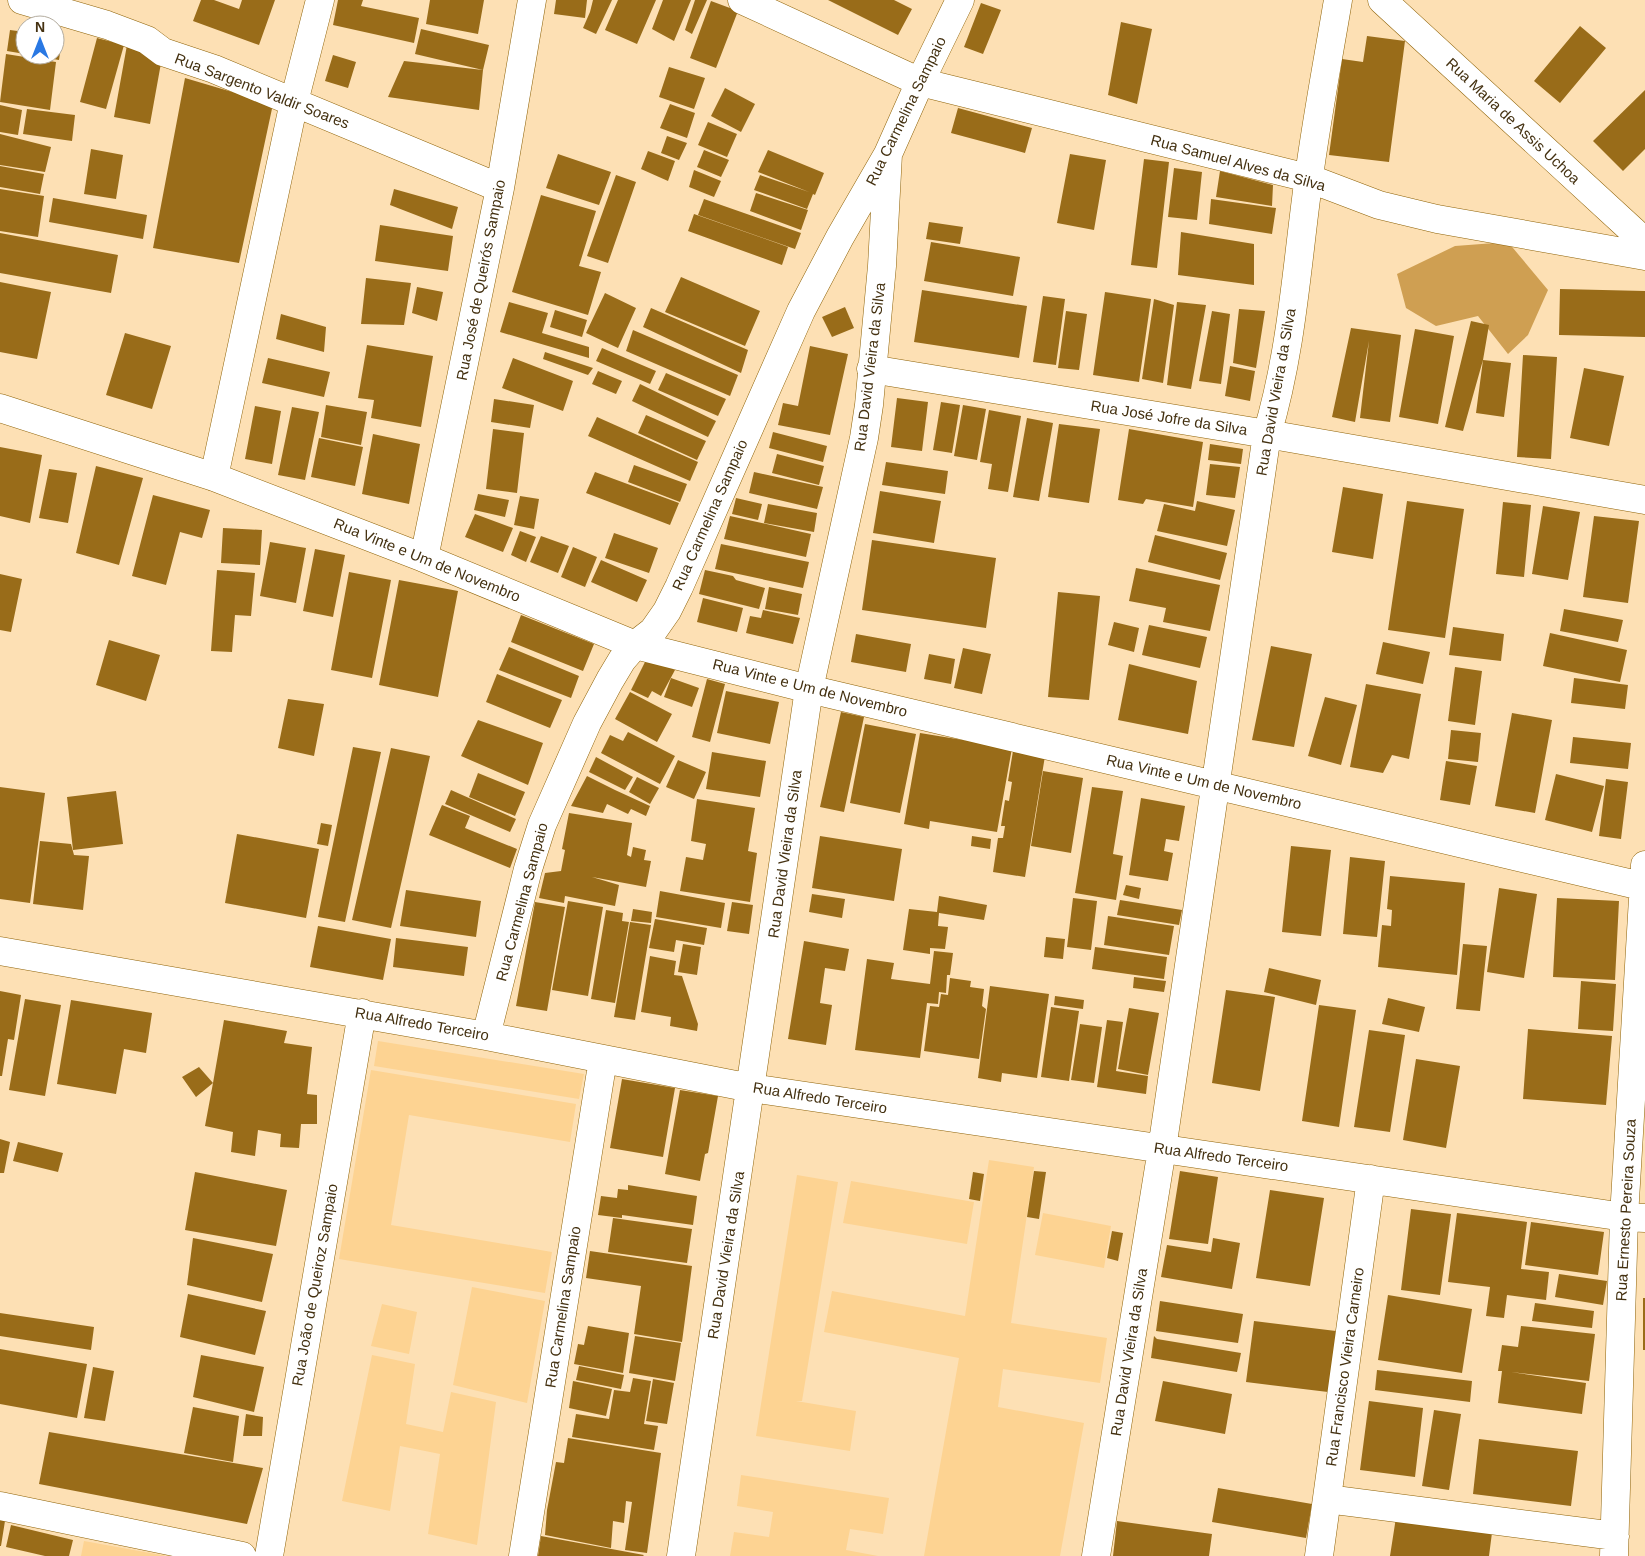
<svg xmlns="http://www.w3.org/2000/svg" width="1645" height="1556" font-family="Helvetica,sans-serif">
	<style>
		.built { fill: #fdd392 }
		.forest { fill: #cf9f52 }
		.building { fill: #996c19 }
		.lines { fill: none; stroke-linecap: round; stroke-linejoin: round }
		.minor-casing { stroke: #8f6308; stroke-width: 29 }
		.minor { stroke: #fff; stroke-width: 28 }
		.labels { text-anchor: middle; stroke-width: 5; stroke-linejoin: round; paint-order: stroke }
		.street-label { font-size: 15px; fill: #443111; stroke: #fff }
	</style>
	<rect width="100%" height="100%" fill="#fde0b4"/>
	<path class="built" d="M378,1041L584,1074L579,1099L374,1066Z
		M371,1070L576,1104L570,1142L409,1115L391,1225L552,1252L545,1293L339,1259Z
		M989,1160L1034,1167L1011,1323L1107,1338L1100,1383L1003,1369L998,1407L1084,1423L1060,1556H924L959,1358L824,1332L832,1291L965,1316Z
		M797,1175L838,1182L802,1401H796L856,1411L850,1451L756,1436Z
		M851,1181L974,1202L967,1244L843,1223Z
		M1043,1213L1111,1226L1104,1268L1035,1255Z
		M472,1287L545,1301L527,1403L453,1385Z
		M382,1304L417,1312L409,1354L371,1346Z
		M372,1355L415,1364L406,1424L443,1432L451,1392L496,1402L477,1545L428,1534L440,1454L400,1446L390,1511L342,1501Z
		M741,1475L889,1498L883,1534L850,1529L846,1550L878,1556H730L734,1532L769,1537L773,1512L737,1506Z
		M84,1541L167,1556H81Z"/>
	<path class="forest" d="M1508,242L1548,290L1528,335L1508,354L1478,316L1436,326L1406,308L1397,274L1455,246Z"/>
	<path class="building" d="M201,0H214L239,9L242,0H275L259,45L193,21Z
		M338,0H363L361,6L419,18L414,43L333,25Z
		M430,0H484L478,34L426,24Z
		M556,0H587L585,18L554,14Z
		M593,0H612L596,34L583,28L590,12Z
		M618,0H656L637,44L605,30Z
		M663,0H691L674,41L652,29Z
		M695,0H707L692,34L685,30Z
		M828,0H894L912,9L898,35Z
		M711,1L738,11L716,68L690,58Z
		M981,3L1001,10L983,54L964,47Z
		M1121,22L1152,29L1137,104L1108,95Z
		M1580,26L1606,48L1560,103L1534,81Z
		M421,29L489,45L483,70L415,54Z
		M10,30L25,32V54L7,51Z
		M1367,36L1405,41L1389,162L1329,155L1342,59L1363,62Z
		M55,38L62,39L59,60L36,56L55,55Z
		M97,38L124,45L106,109L80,102Z
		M127,45L163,52L150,124L114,117Z
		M6,54L56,62L50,110L0,102Z
		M333,55L356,62L348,88L325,81Z
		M404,61L483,70L479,110L388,97Z
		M669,67L705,78L694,109L659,97Z
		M185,78L273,104L239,263L153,248Z
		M725,88L755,104L741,132L711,116Z
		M1645,90V149L1623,171L1593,141Z
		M670,104L695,113L687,138L660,128Z
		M0,105L22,110L18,135L0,132Z
		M958,108L1032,128L1025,153L951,133Z
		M27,109L75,115L72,141L23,134Z
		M708,122L737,134L727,157L698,145Z
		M0,134L51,147L45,172L0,165Z
		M667,136L687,143L679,160L661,153Z
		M91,149L123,155L116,199L84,194Z
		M704,150L729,160L721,177L697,167Z
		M768,150L824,173L815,195L813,194L807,209L754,190L760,175L809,192L758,172Z
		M648,151L675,161L668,181L641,169Z
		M558,154L611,172L599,205L546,188Z
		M1070,154L1106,160L1094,230L1057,223Z
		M1144,159L1169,162L1157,268L1131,265Z
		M0,166L44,174L40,194L0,187Z
		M1174,168L1202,172L1197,220L1168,217Z
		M694,170L721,181L714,197L689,187Z
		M1220,171L1273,185L1272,206L1216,197Z
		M616,175L636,182L608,263L587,256Z
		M0,189L44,196L38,237L0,231Z
		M394,189L458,207L452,229L390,205Z
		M756,193L808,210L801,230L750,211Z
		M541,195L596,211L579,266L601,272L588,315L512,292Z
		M53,198L147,215L143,239L49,222Z
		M704,199L801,233L795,249L698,215Z
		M1211,199L1276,208L1272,234L1209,224Z
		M694,214L788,247L782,265L688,231Z
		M929,222L963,227L960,244L926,239Z
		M380,225L453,236L448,271L375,261Z
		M1181,232L1254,244V285L1178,275Z
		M0,233L118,255L111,293L0,273Z
		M931,242L1020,257L1013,296L924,281Z
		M681,277L760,311L745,346L665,312Z
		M366,278L411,283L404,325L361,324Z
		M0,282L51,292L37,359L0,352Z
		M417,287L443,292L437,321L412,313Z
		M1560,289L1645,291V337L1559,335Z
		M922,290L1027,306L1019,358L914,342Z
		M1105,292L1151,299L1139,382L1093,375Z
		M605,293L636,308L618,348L586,333Z
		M1043,296L1065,299L1056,365L1033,362Z
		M1154,299L1174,305L1163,383L1142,379Z
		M509,302L548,313L542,333L589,347V358L500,332Z
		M1177,302L1206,305L1191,389L1167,385Z
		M845,307L854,328L832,337L822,317Z
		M651,308L748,350L741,373L643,327Z
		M1239,309L1265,311L1256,368L1233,363Z
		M555,310L587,320L582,337L550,327Z
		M1066,311L1087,314L1079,370L1058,368Z
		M1212,311L1230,314L1221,384L1199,381Z
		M281,314L326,327L324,352L276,339Z
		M1471,321L1489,325L1483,360L1463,431L1445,427Z
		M1351,328L1401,335L1390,422L1360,418L1369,341L1355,422L1332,417Z
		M1415,329L1454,336L1438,424L1399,417Z
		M633,330L738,375L730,396L626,351Z
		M125,333L171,346L152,409L106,395Z
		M367,345L433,356L421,427L371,418L374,400L358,398Z
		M810,346L848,354L830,435L778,425L783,403L798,406Z
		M602,348L656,371L650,384L596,361Z
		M545,352L593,368L588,375L543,359Z
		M1523,355L1557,357L1551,459L1517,457Z
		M268,358L330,372L324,397L262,383Z
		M513,358L573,381L563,411L502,388Z
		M1483,360L1511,363L1504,417L1476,413Z
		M1230,366L1255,371L1250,401L1225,396Z
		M1584,368L1624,376L1609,446L1570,438Z
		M598,371L622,381L616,394L592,384Z
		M666,373L726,399L718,416L658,390Z
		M640,384L716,421L708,437L632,401Z
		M897,398L928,402L922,451L891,447Z
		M494,399L534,405L530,428L491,422Z
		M941,402L960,405L952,453L933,450Z
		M326,405L367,412L361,445L321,437Z
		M963,405L986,409L977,460L954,456Z
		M255,406L281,411L272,464L245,459Z
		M292,407L319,412L305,480L278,475Z
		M989,410L1021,416L1008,492L988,489L992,464L980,462Z
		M646,415L706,441L697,460L638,433Z
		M597,417L698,462L690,481L588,436Z
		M1027,418L1053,423L1039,501L1013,497Z
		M1059,424L1100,429L1089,503L1048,497Z
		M493,429L524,433L517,493L486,489Z
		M1129,429L1203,442L1193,507L1146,499L1143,504L1118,500Z
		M773,432L827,446L823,462L769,448Z
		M373,434L420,444L409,504L362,494Z
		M319,438L363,447L355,486L311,477Z
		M1210,444L1243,449L1241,464L1208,460Z
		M0,447L42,455L30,523L0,516Z
		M777,454L824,466L819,485L772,473Z
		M886,462L948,471L945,494L882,485Z
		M1210,464L1240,467L1235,498L1206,495Z
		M634,465L687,484L680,502L628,482Z
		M96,466L143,478L119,565L76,553Z
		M49,469L77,473L68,523L39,518Z
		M595,472L679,503L670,525L586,493Z
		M754,472L823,487L817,509L749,493Z
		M1343,487L1383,494L1373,559L1332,552Z
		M880,491L941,501L934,543L873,533Z
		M478,494L509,500L505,517L474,510Z
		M153,495L210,510L202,538L180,532L166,585L132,576Z
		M520,496L539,499L534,529L514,525Z
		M736,498L762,504L758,520L732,514Z
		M1197,501L1235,510L1227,546L1157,531L1164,504L1195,511Z
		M1407,501L1464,509L1445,638L1388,630Z
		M1503,502L1531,505L1524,577L1496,574Z
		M768,504L817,513L814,532L764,523Z
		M1543,506L1580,512L1568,580L1532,574Z
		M475,514L513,528L503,552L465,537Z
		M730,516L811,534L806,557L724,539Z
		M1594,516L1639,521L1628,603L1583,597Z
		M223,528L262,530L260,565L221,563Z
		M520,531L536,537L526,562L511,555Z
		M614,533L658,548L649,573L605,558Z
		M1155,535L1227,553L1220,580L1148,562Z
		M541,536L569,546L558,573L530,562Z
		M872,540L996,558L986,628L862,610Z
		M270,542L306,548L296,603L260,596Z
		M721,544L809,562L803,588L715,569Z
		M573,547L597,557L585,587L561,577Z
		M315,549L345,555L333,617L303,611Z
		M601,560L647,580L637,602L591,582Z
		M1136,568L1220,585L1210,631L1163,622L1166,608L1129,601Z
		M217,570L255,573L251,616L235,615L232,652L211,651Z
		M705,570L733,576L736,580L765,588L759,609L699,594Z
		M349,572L391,580L372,678L331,670Z
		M0,574L22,579L11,632L0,630Z
		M399,580L458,591L438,697L379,685Z
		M769,587L802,594L798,615L765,609Z
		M1058,592L1100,596L1089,700L1048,697Z
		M703,598L743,608L737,632L697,622Z
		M1564,609L1623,620L1618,642L1560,631Z
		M763,610L800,618L793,644L746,633L750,616L761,618Z
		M521,615L594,644L583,671L511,642Z
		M1114,622L1139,628L1134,652L1108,645Z
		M1149,625L1207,637L1200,668L1142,655Z
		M1453,627L1504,634L1501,661L1449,655Z
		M1550,633L1627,650L1620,682L1543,666Z
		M856,634L911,644L906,672L851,662Z
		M109,640L160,655L146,701L96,685Z
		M1383,642L1430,652L1423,684L1376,674Z
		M1271,646L1312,654L1294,747L1252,740Z
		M509,647L579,676L571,698L499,670Z
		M963,648L991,654L982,694L954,688Z
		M929,654L955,659L951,684L924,679Z
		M648,656L675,670L661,696L652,691L648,698L631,690Z
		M1129,664L1197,681L1188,734L1118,720Z
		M1455,667L1482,671L1475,725L1448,721Z
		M497,674L562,700L550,728L486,702Z
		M671,678L699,688L692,707L664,697Z
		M1574,678L1628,685L1625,709L1571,703Z
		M707,679L725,684L710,742L692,737Z
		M1366,684L1421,694L1409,759L1392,755L1383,773L1350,767Z
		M726,691L779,702L770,744L717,733Z
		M630,692L672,714L657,742L615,719Z
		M1325,697L1357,705L1341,765L1308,756Z
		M288,699L324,704L314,756L278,748Z
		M841,712L864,717L844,812L820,807Z
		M1512,713L1552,720L1535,813L1495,806Z
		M478,720L543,743L528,785L461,756Z
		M865,724L916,734L900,813L850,803Z
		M1451,730L1481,733L1478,762L1448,759Z
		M628,732L675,756L660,784L601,753L610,735L623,741Z
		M920,733L1012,748L997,832L930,821L929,829L904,824Z
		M1573,737L1631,743L1628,769L1570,763Z
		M353,747L381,752L345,922L318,917Z
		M391,748L430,756L391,928L352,920Z
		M1013,751L1045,756L1025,877L993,872L998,838H1003L1005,826H1001L1005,800L1009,801L1012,782L1008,781Z
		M712,752L766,761L760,797L706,789Z
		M596,757L633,777L625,790L589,772Z
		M678,760L706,772L694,799L666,787Z
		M1446,761L1477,766L1470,805L1440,800Z
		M1043,771L1083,778L1071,853L1031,846Z
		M478,773L525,792L515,816L469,797Z
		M1556,774L1604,786L1592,832L1545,820Z
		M587,776L615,790L650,806L646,816L631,809L628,814L607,804L603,813L571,806Z
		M637,777L659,788L650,804L629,792Z
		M1606,779L1628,782L1621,839L1599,836Z
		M0,787L45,793L30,903L0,899Z
		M1092,787L1123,791L1113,854L1123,856L1116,900L1075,893Z
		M451,790L516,819L510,832L445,804Z
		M116,791L123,844L73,850L67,797Z
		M1141,798L1185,806L1179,841L1166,839L1164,851L1173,853L1168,881L1129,875Z
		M697,799L755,808L748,851L757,853L750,902L680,891L686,857L703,860L706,844L691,841Z
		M442,805L470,816L465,828L517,849L510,868L429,835Z
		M569,813L632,823L627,855L631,857L633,847L646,850L644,860L651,861L646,887L592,877L619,885L615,906L565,896L564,903L539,898L545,873L561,871L565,850L562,849Z
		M321,823L332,825L328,846L317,844Z
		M237,834L319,849L306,918L225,903Z
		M820,836L902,849L894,901L812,888Z
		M972,836L991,839L990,849L971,846Z
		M40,841L71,844L74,855L89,856L83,910L33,904Z
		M1291,846L1331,850L1321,936L1282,932Z
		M1350,857L1385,861L1377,937L1343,934Z
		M1390,876L1465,883L1457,975L1378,967L1382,925L1391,926L1392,910L1387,909Z
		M1126,885L1141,888L1139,899L1123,895Z
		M1499,888L1537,894L1524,978L1487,972Z
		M406,890L481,901L476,937L400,926Z
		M660,891L725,903L721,928L656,917Z
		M812,894L845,899L842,918L809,912Z
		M939,896L987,905L984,920L939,913L938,926L948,927L945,949L930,948V954L903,950L909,909L937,912Z
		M1073,898L1097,901L1091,950L1067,947Z
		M1557,898L1619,901L1615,980L1553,977Z
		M1120,900L1182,910L1179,925L1117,915Z
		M568,901L603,907L588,996L552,990Z
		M535,902L565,907L547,1011L516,1006Z
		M732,902L753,905L749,934L727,931Z
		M633,909L652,912L651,923L631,921Z
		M606,910L623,913L622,921L629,922L615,1003L591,999Z
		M1108,916L1174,926L1169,955L1104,945Z
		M655,919L707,928L704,945L676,940L674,952L649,948Z
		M630,922L651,925L635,1020L614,1017Z
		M318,926L391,939L383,980L310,967Z
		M1046,937L1065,939L1063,959L1044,957Z
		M396,938L468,947L464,976L393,967Z
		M804,941L849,949L845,971L825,968L820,1003L832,1005L826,1045L788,1039Z
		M683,944L701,947L697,975L678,972Z
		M1463,944L1487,946L1480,1011L1456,1009Z
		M1095,947L1167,957L1164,979L1092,969Z
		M934,951L953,953L950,975H947L946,993L939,992L938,1004L927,1003L920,1058L855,1050L867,959L894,963L891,979L930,984Z
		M650,956L676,961L674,975L682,976L698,1024L697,1031L670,1026L671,1017L641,1012Z
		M1269,968L1321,980L1316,1005L1264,992Z
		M1134,977L1166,981L1164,992L1133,988Z
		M950,978L971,981L970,987L984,989L982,1006L986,1009L979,1059L924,1051L930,1006L939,1007L941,994L948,995Z
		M1581,981L1616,984L1613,1031L1578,1029Z
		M990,986L1049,994L1037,1078L1002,1073L1001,1082L978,1078Z
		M1226,990L1275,997L1260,1091L1212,1083Z
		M0,991L21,995L14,1040L8,1039L2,1076H0Z
		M1055,996L1084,1000L1083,1009L1054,1005Z
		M1388,998L1425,1007L1419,1032L1382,1024Z
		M25,999L61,1005L45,1096L9,1090Z
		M71,1000L152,1013L146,1053L124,1049L116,1094L57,1084Z
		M1319,1005L1356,1010L1339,1127L1302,1121Z
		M1051,1007L1079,1011L1069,1081L1041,1077Z
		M1129,1008L1159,1013L1148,1075L1118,1069Z
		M224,1020L287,1031L284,1043L312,1047L307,1094L317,1095V1124H301L299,1148L280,1147L281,1134L258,1130L255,1156L231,1152L233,1132L205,1126L213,1083L196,1097L182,1077L199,1067L213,1083Z
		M1107,1020L1123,1022L1116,1071L1148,1076L1146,1094L1097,1087Z
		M1080,1024L1102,1027L1094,1083L1071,1080Z
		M1528,1029L1612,1036L1606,1105L1523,1099Z
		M1369,1030L1405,1035L1390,1132L1354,1127Z
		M1416,1059L1460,1066L1446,1148L1403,1140Z
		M622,1079L675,1088L663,1157L610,1148Z
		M680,1090L718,1096L708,1153L705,1154L700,1181L665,1174Z
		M0,1139L10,1142L4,1173H0Z
		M18,1142L63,1153L58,1172L13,1161Z
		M1034,1171L1046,1172L1039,1219L1027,1217Z
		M1180,1171L1218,1177L1208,1244L1169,1239Z
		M195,1172L287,1190L276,1246L185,1230Z
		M973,1172L984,1174L980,1201L969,1199Z
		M628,1185L697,1196L693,1225L622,1215V1218L598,1215L601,1196L617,1198L618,1189L628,1190Z
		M1270,1190L1324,1198L1310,1286L1256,1278Z
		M1411,1209L1451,1214L1440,1295L1401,1290Z
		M1457,1213L1527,1222L1521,1269L1549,1272L1546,1300L1507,1295L1504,1318L1486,1316L1490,1287L1448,1282Z
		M613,1218L692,1229L687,1263L608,1252Z
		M1531,1222L1604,1232L1598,1275L1525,1265Z
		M1112,1231L1123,1233L1118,1261L1107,1258Z
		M193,1238L273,1254L262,1302L187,1285Z
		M1213,1238L1240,1243L1232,1289L1161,1277L1167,1245L1211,1252Z
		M590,1251L692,1266L682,1342L634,1334L641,1286L586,1278Z
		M1559,1274L1607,1281L1603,1305L1555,1297Z
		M188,1294L266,1311L255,1355L180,1337Z
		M1388,1295L1472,1309L1462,1373L1378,1360Z
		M1643,1298H1645V1350H1643Z
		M1160,1301L1243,1314L1238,1343L1156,1331Z
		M1535,1303L1594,1311L1592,1328L1532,1321Z
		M0,1313L94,1327L91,1350L0,1336Z
		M1254,1321L1336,1331L1328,1392L1246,1382Z
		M588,1326L629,1333L623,1373L574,1364L578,1344L584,1345Z
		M1521,1326L1595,1334L1589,1381L1511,1372L1586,1383L1582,1414L1498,1403L1502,1371H1498L1502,1345L1518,1347Z
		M635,1336L681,1343L675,1381L629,1373Z
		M1154,1336L1157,1339L1241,1353L1237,1372L1151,1358Z
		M0,1349L87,1364L77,1418L0,1404Z
		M201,1355L264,1367L254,1412L193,1397Z
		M579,1366L624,1375L621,1389L576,1380Z
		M93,1367L114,1371L105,1421L84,1418Z
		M1377,1370L1472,1381L1470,1402L1375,1390Z
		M633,1378L651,1381L644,1424L658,1426L654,1450L572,1437L576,1414L609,1419L614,1390L630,1392Z
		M653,1379L674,1383L667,1424L646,1421Z
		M573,1381L612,1389L606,1416L569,1408Z
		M1163,1381L1232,1394L1225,1434L1155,1421Z
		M1369,1401L1423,1408L1415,1477L1360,1470Z
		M193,1407L239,1416L233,1462L184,1453Z
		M1434,1410L1461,1414L1449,1490L1422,1486Z
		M246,1414L263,1417L262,1436H243Z
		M49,1432L263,1468L247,1524L39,1484Z
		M568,1438L661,1453L647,1553L625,1550L632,1502L626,1501L624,1523L613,1521L611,1548L545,1535L547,1510L556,1462L564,1463Z
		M1479,1439L1578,1451L1571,1506L1473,1494Z
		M1218,1488L1312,1504L1306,1538L1212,1522Z
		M1397,1511L1493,1525L1489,1556H1390Z
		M0,1520L5,1521L1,1546H0Z
		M1117,1521L1212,1534L1209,1556H1113Z
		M11,1525L73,1540L69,1556H45L6,1547Z
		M541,1536L644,1555L643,1556H538Z"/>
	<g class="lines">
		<g class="minor-casing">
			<path id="minor" d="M22,0L107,25L147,40L163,52L214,69L500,188
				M742,0L920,82L1308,178L1379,205L1437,219L1645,256
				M1382,0L1645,242
				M871,369L1267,434L1645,500
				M0,408L214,477L424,558L635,645L809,689L1645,887
				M214,477L294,102L320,0
				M424,558L500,188L532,0
				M0,951L486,1036L751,1088L1624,1217L1645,1218
				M486,1036L528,869L542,825L587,723L610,680L622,660L635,645L653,631L667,611L679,587L801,311L840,237L888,154L920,82L960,0
				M1327,1499L1615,1536
				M0,1506L242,1556
				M269,1556L362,1013
				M523,1556L603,1059
				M681,1556L809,689L864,438L869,405L882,266L888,154
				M1096,1556L1162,1149L1267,434C1290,358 1296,277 1306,199C1314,132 1327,66 1338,0
				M1319,1556L1371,1179
				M1614,1556L1624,1217L1645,865"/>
		</g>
		<use href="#minor" class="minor"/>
	</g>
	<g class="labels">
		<g class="street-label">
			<text transform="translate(262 91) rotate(21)" y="5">Rua Sargento Valdir Soares</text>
			<text transform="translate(906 111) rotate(-64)" y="5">Rua Carmelina Sampaio</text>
			<text transform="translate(1513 121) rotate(43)" y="5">Rua Maria de Assis Uchoa</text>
			<text transform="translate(1238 163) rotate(15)" y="5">Rua Samuel Alves da Silva</text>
			<text transform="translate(481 280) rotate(-79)" y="5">Rua José de Queirós Sampaio</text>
			<text transform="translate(870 367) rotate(-83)" y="5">Rua David Vieira da Silva</text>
			<text transform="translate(1276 392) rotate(-80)" y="5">Rua David Vieira da Silva</text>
			<text transform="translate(1169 418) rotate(9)" y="5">Rua José Jofre da Silva</text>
			<text transform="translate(710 515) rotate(-66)" y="5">Rua Carmelina Sampaio</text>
			<text transform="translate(427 560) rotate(22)" y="5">Rua Vinte e Um de Novembro</text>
			<text transform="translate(810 688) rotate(14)" y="5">Rua Vinte e Um de Novembro</text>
			<text transform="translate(1204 782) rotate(13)" y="5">Rua Vinte e Um de Novembro</text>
			<text transform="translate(785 854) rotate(-82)" y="5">Rua David Vieira da Silva</text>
			<text transform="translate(522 902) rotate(-75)" y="5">Rua Carmelina Sampaio</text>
			<text transform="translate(422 1024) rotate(10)" y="5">Rua Alfredo Terceiro</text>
			<text transform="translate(820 1098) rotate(9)" y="5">Rua Alfredo Terceiro</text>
			<text transform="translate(1221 1157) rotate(8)" y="5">Rua Alfredo Terceiro</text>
			<text transform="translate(1626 1210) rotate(-87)" y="5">Rua Ernesto Pereira Souza</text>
			<text transform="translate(726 1255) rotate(-81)" y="5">Rua David Vieira da Silva</text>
			<text transform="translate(315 1285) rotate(-80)" y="5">Rua João de Queiroz Sampaio</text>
			<text transform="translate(563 1307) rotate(-81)" y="5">Rua Carmelina Sampaio</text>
			<text transform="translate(1129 1352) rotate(-81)" y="5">Rua David Vieira da Silva</text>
			<text transform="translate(1345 1367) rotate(-82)" y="5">Rua Francisco Vieira Carneiro</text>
		</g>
	</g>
	<g transform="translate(40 40)"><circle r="24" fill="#ffffff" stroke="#b4ada0"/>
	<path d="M0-4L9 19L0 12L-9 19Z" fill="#2978e3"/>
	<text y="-8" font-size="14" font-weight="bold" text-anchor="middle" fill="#443111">N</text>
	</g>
</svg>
